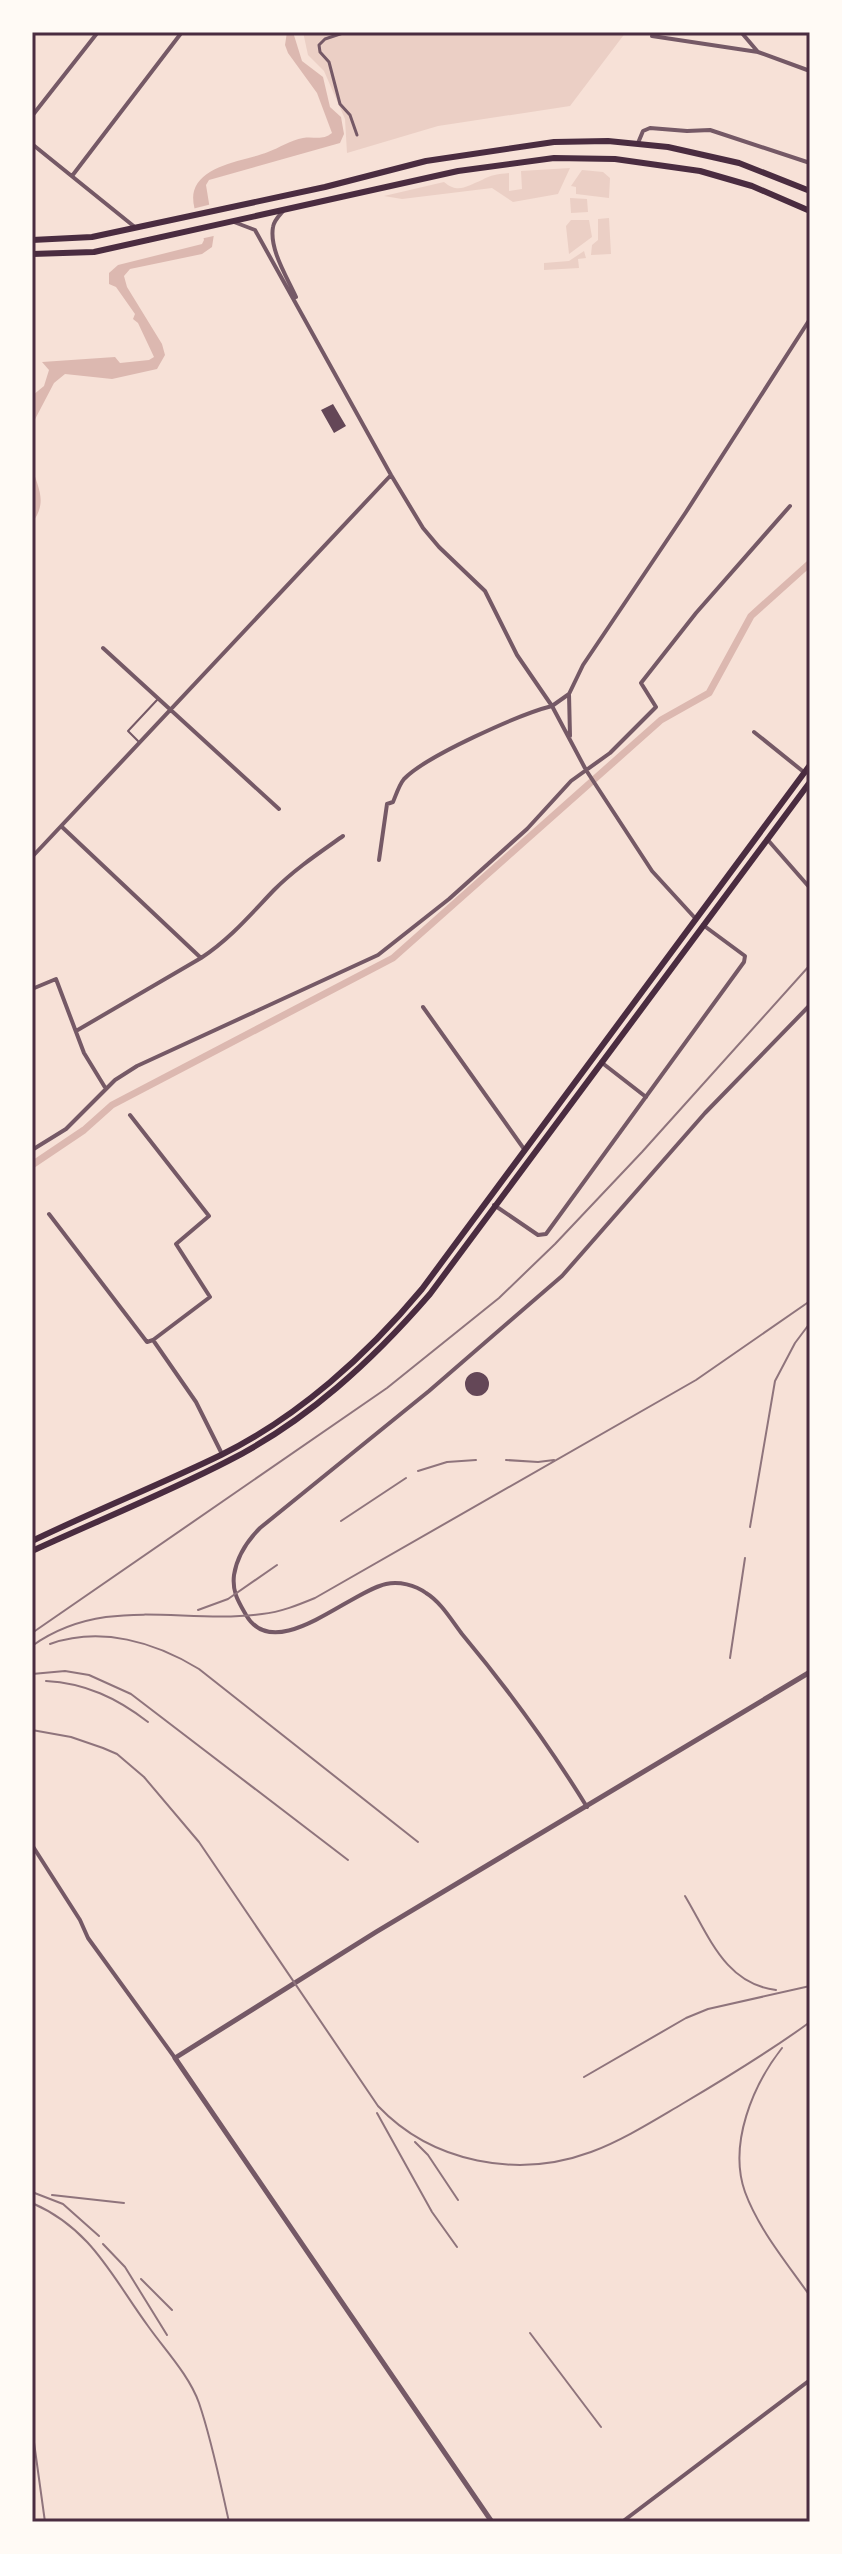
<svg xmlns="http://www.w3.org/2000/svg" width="842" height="2554" font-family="'Fira Sans Condensed',sans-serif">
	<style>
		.green { fill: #ebcfc5 }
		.water { fill: #dcb8b0 }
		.pier { fill: #f7e1d7 }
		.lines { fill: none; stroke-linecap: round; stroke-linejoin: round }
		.canal { stroke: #dcb8b0; stroke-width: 7 }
		.building { fill: #644757 }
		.service { stroke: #755966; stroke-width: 2 }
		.pedestrian { stroke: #755966; stroke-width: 3 }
		.minor { stroke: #755966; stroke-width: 4 }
		.tertiary { stroke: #755966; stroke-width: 5 }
		.primary { stroke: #4a2c40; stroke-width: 6 }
		.trunk { stroke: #4a2c40; stroke-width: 6 }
		.rail { stroke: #8f747c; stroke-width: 2 }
		.neatline { fill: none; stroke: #4a2c40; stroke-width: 3 }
	</style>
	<rect width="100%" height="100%" fill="#f7e1d7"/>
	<path class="green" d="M303,32H626L570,106L438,126L347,153L345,119L324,71L308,55Z
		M570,168L558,194L513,202L492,188L402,199L384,196L444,182C458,194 467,186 482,180C490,175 499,174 509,173V191L522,189L521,171Z
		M582,170L603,172L610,178L609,198L576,194V187L571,186Z
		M570,198L587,199L588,212L571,213Z
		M609,218L611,254L591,255L592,245L598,240V219Z
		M571,220H589L592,237L569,254L566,226Z
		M584,251L586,258L578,259L579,268L544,270V263L569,261Z"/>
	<path class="water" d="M287,32H293L302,61L323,77L330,107L341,117L344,134L340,143L209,180L206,185L214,234L212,247L202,254L130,269L124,276L127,287L162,344L165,355L157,369L112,379L65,374L54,383L32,425L33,395L44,386L49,370L42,362L115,357L120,363L149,360L154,357L138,323L133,319L135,314L116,287L109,284V273L118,265L202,244L204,240C201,226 190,205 194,191C202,164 245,161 268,152C279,148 291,140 303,138C314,136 322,141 332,133L317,93L288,53L285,45Z
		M32,467C38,488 48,502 32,523Z"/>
	<path class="pier" d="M212,204L218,235L200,239L192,209Z"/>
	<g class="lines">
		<path class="canal" d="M32,1165L84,1130L112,1105L393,958L661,720L709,693L751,616L810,563"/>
	</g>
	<path class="building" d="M333,404L346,426L334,433L321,410Z
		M465 1384a12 12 0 1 1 24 0a12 12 0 1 1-24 0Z"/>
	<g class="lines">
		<path class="service" d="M138,741L128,731L157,700"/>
		<path class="pedestrian" d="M346,32L325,39L319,45L320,52L329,62L340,104L350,115L357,135"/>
		<path class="minor" d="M741,32L758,52
			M652,36L758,52L810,71
			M32,116L98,32
			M638,143L643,131L650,128L687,131L710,130L810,163
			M32,144L136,228
			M72,176L182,32
			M284,210C280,215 274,220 273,227C269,249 287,277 296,297
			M234,222L255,230L391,475L423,528L439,547L485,591L517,655L552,706C520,714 426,756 404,779C399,785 396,795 393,802L387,804L379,860
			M103,648L279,809
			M569,694L552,706L586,770L652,871L695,918
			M754,732L805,773
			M570,736L569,694L583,665L686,512L810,319
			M61,826L201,958L76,1031
			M767,839L810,888
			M32,857L391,475
			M201,958C230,939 250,915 274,890C295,869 319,853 343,836
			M32,989L56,979L84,1053L106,1089
			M423,1007L524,1149
			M601,1062L646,1097
			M130,1115L209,1216L176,1244L210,1297L153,1340
			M32,1150L66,1129L115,1080L137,1066L378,955L449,899L527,829L571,781L610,753L656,707L641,683L696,613L790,506
			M494,1205L538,1235L546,1234L744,962L745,956L703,925
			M49,1214L147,1342L153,1340L196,1402L222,1454
			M587,1807C550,1747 508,1689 462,1634C452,1621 441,1602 426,1593C415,1585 399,1581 386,1584C349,1592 275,1665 246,1615C238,1601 232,1592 234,1575C237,1556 246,1542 260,1528L429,1391L562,1276L705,1113L810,1005
			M32,1845L80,1920L88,1938L175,2058
			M622,2522L810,2380"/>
		<path class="tertiary" d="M492,2522L175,2058L376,1932L810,1672"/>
		<path class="primary" d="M32,1541C94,1511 159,1485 221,1455C298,1417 367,1355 422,1289L810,765
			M32,1551C97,1521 164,1494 228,1461C307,1421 372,1361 430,1294L810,782"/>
		<path class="trunk" d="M32,240L92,237L325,187L426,161L554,142L608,141L668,147L739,163L810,191
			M32,254L94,252L458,171L554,158L615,159L700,171L752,186L810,211"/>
		<path class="rail" d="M506,1460L538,1462L554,1460
			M418,1471L447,1462L476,1460
			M341,1521L406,1478
			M750,1527L775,1381L795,1343L810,1323
			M198,1610L228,1599L277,1565
			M32,1633L387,1388L499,1298L555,1244L642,1152L810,965
			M50,1644C101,1626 155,1642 199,1669L418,1842
			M32,1646C105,1594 182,1625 262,1614C281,1612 298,1605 315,1598L696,1380L810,1301
			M730,1658L745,1558
			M32,1674L65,1671L89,1675L131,1694L348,1860
			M46,1681C85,1683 117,1698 148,1722
			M32,1730L71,1737L103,1748L117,1754L144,1777L199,1842L378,2106C432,2163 518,2179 591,2152C623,2140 653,2121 682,2104C726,2078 769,2052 810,2022
			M685,1896C709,1936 725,1984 776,1990
			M782,2048C753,2085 728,2144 745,2192C759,2230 787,2263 810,2296
			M584,2077L686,2018L708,2009L810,1986
			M377,2113L432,2212L457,2247
			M415,2142L428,2155L458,2200
			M32,2192L63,2204L99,2236
			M52,2195L124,2203
			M32,2203C92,2229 112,2277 148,2326C165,2350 189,2375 199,2403C212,2441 220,2482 229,2522
			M103,2244L125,2267L167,2335
			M141,2279L172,2310
			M530,2333L601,2427
			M32,2428L45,2522"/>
	</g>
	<rect width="842" height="2554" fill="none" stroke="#fffaf5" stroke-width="68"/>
	<rect x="34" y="34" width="774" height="2486" class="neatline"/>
</svg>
